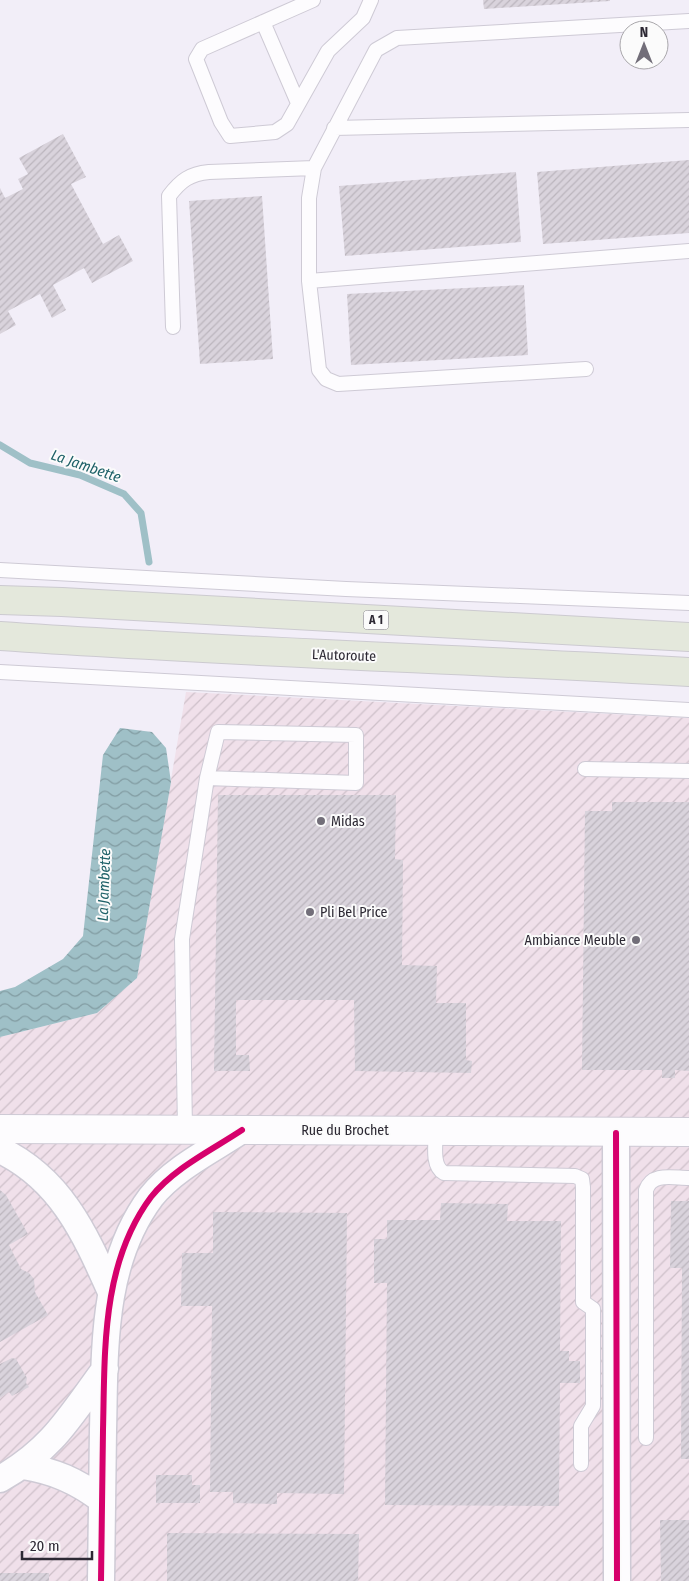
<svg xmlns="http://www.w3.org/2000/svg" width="689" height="1581" font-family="'Fira Sans Condensed',sans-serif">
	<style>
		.industrial { fill: url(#industrial-furrows) }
		.water { fill: url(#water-waves) }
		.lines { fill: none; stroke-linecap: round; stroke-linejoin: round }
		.stream { stroke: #9fc0c7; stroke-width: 7 }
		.building { fill: url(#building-hatch) }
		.service-casing { stroke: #cecad5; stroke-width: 16 }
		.minor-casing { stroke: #cecad5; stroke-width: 29 }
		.secondary-casing { stroke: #cecad5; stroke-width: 30 }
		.motorway-casing { stroke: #cccad0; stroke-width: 30 }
		.service { stroke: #fdfcfe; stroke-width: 14 }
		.minor { stroke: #fdfcfe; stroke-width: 26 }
		.secondary { stroke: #fdfcfe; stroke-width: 28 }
		.motorway { stroke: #e4e8dc; stroke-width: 28 }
		.cycleway-casing { stroke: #fbfbfb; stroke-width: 9 }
		.cycleway { stroke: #d6006c; stroke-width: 6 }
		.poi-dot { fill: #726e79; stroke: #fbfbfb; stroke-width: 2 }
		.labels { text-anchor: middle; stroke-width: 4; stroke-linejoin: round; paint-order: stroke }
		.shield { fill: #fbfbfb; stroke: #6b6870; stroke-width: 1 }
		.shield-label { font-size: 12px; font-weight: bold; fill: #2d2934 }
		.street-label { font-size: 14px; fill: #2d2934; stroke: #fbfbfb }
		.poi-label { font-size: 14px; fill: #2d2934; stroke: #fbfbfb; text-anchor: start }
		.water-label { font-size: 15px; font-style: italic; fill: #1e6168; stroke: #fbfbfb }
	</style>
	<defs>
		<pattern id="industrial-furrows" width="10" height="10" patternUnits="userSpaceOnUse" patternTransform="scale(1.25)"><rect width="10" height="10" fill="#f0e0ea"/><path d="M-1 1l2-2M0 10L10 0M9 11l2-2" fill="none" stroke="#cec0c9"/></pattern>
		<pattern id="water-waves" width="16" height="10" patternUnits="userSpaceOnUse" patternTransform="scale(1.25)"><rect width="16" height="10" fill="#9fc0c7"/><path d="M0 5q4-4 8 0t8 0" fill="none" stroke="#829ca2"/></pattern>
		<pattern id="building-hatch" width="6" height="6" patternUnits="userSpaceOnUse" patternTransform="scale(1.25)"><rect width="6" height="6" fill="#d9d3dc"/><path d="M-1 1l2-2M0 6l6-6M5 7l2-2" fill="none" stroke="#bbb5bd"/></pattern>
	</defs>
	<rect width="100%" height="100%" fill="#f2eef8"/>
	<path class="industrial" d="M186,692L689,718V1581H0V1037L97,1013L137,978Z"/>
	<path class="water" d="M120,728L152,732L166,748L171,782L137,978L97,1013L0,1037V991L15,987L63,959L83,936L103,755Z"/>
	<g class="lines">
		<path class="stream" d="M0,445L30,463L80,475L124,494L141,513L149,562"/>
	</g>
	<path class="building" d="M483,0H610V1L484,9Z
		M63,134L86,177L71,184L103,244L119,235L133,261L92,283L84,268L53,285L66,310L52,318L40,294L8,311L16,325L0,334V188L5,198L23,189L18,179L28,174L19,158Z
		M689,160V233L543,244L537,172Z
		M516,172L521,242L345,256L339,186Z
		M262,196L273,359L200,364L189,201Z
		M524,285L528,355L351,365L347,294Z
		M218,795H396L395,859L403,860L402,965L437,966L436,1003H466V1060L472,1061L471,1073L355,1071L354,1000H236V1055H249L250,1071H214Z
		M612,802H689V1071L675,1070V1078H662V1070H582L585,811H612Z
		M0,1190L6,1195L28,1234L9,1245L21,1269L29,1273L34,1279L35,1292L48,1315L0,1342Z
		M671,1201H689V1459H681L682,1268H670Z
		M441,1203L508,1204L507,1221H561L560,1351H569V1361H580V1383H560L559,1506L385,1505L387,1283H374V1239H387V1220H440Z
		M213,1212L347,1213L344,1494L277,1493V1504L233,1503V1492H210L212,1306H181L182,1253H213Z
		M12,1358L16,1359L27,1378L26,1383L29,1387L12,1396L9,1392L0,1398V1364Z
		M156,1475H192V1485H200V1503H156Z
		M660,1520H689V1581H661Z
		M167,1533L359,1534L358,1581H167Z
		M0,1573H49V1581H0Z"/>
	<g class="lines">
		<g class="service-casing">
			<path id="service" d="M313,0L202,49L196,59L221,122L230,136L275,132L287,124L328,51L363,18L371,0
				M263,22L298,103
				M334,128L689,120
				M309,281L689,251
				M173,327L169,196C181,180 190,174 209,172L314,168
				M586,369L338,384L326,379L319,370L309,281V198L314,168L376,50L397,38L689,21
				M0,570L346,589L689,603
				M0,672L689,710
				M585,769L689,771
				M185,1130L182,939L207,778L218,732L356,735V783L207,778
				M436,1130C436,1142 431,1166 444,1173L575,1176L582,1179L583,1187V1302L593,1309V1406L581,1426V1464
				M646,1438V1190C652,1172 673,1178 689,1178"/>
		</g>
		<g class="minor-casing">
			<path id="minor" d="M616,1133L617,1581
				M0,1150C61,1179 85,1234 111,1292
				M23,1466C54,1471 77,1481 102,1500
				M0,1479C52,1450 71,1415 105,1369
				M101,1581C102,1531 102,1480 103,1430C105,1351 101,1264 151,1197C174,1168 212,1150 242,1130"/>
		</g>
		<g class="secondary-casing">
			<path id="secondary" d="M0,1129L689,1132"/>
		</g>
		<g class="motorway-casing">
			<path id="motorway" d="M0,600L62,602L689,637
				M0,636C230,652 459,659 689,672"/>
		</g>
		<use href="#service" class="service"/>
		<use href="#minor" class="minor"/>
		<use href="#secondary" class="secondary"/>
		<use href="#motorway" class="motorway"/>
		<g class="cycleway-casing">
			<path id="cycleway" d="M616,1133L617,1581
				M101,1581C102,1531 102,1480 103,1430C105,1351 101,1264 151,1197C174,1168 212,1150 242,1130"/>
		</g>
		<use href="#cycleway" class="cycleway"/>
	</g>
	<g class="poi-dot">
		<circle cx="321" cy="821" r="5"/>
		<circle cx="310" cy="912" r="5"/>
		<circle cx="636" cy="940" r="5"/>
	</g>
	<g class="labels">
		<rect class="shield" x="363.5" y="610.5" width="25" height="19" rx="4"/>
		<g class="shield-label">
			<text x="376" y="624">A 1</text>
		</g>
		<g class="street-label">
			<text transform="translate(344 655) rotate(2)" y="5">L'Autoroute</text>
			<text x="345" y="1135">Rue du Brochet</text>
		</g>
		<g class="poi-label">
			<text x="331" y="826">Midas</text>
			<text x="320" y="917">Pli Bel Price</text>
			<text x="626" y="945" text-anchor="end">Ambiance Meuble</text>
		</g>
		<g class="water-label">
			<text transform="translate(86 466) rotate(19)" y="5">La Jambette</text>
			<text transform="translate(104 885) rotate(-88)" y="5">La Jambette</text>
		</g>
	</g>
	<g transform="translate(644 45)"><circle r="24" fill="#fbfbfb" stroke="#a9a7ab"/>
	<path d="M0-4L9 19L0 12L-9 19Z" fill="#726e79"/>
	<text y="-8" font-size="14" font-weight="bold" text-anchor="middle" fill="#2d2934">N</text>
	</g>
	<path d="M22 1551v8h70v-8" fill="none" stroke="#2d2934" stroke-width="2.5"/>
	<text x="30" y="1551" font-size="15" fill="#2d2934" stroke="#fbfbfb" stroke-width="4" paint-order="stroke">20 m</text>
</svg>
